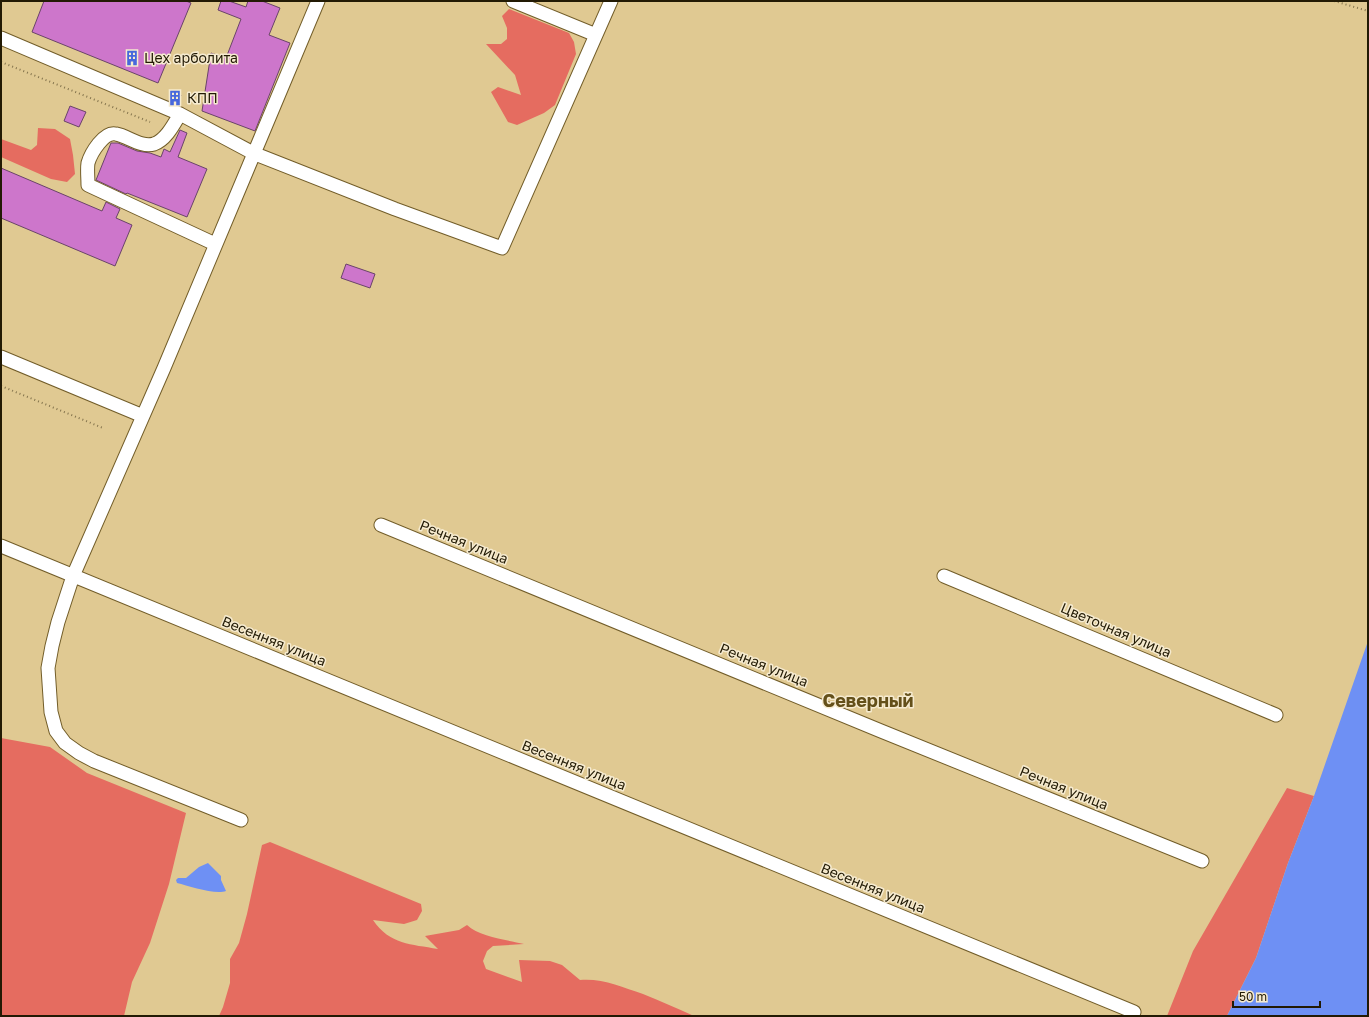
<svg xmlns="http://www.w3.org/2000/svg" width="1369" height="1017" font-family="'Golos Text',sans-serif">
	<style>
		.forest { fill: #e56c60 }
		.water { fill: #6e90f4 }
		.building { fill: #cd76cb; stroke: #6a4469 }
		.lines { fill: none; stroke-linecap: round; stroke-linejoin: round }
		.minor-casing { stroke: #725d29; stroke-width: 15 }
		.path { stroke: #84744d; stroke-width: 2; stroke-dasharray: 1 3; stroke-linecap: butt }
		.minor { stroke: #fff; stroke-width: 13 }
		.labels { text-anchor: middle; stroke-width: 3; stroke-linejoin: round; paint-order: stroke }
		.poi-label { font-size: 14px; fill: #221a04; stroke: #f6ebd0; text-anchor: start }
		.street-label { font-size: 14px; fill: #221a04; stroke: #f6ebd0 }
		.district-label { font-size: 18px; font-weight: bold; fill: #64501a; stroke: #f6ebd0 }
	</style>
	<rect width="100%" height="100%" fill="#e0c992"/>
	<path class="forest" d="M509,9L569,33L574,42L576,54L555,105L544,113L517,125L508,122L491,92L498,87L521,95L515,75L486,44H501L507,39V28L502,16Z
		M38,128L55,129L70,139L73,155L75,174L67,182L51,179L1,157V139L31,150L37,145Z
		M1,738L50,747L87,773L186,813L169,884L150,943L132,982L124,1016H1Z
		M1287,788L1314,796L1288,863L1256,958L1227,1016H1167L1193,951Z
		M270,842L421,904L422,911L417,920L404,924L373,920C390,945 411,944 438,949L425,936L459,930L467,925C480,937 507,940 524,944L493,946L487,951L483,961L486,969L522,982L519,960L550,961L562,965L580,980C602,978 622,987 643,994C660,1001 677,1008 694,1016H219L223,1007L230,983V959L239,943L247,914L262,845Z"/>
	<path class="water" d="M1368,641V1016H1227L1256,958L1288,863L1314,796Z
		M208,863L221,876V880L226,891C215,895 189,886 177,883L176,880L178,878H186L199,867Z"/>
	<path class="building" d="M44,1H186L191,3L158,83L32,32Z
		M221,1H229L246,7L248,1H262L280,8L269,35L290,43L255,131L202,111L211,53L226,58L241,19L218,10Z
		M172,92L181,95L177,104L169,101Z
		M70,106L86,112L79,127L64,121Z
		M180,130L187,133L178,157L207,169L187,217L127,193L126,194L96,180L111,143H118L137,151L150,153L161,157L164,149L170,152Z
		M1,168L102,211L106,202L120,209L116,218L132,225L115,266L1,218Z
		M346,264L375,274L370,288L341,278Z"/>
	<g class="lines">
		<g class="minor-casing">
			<path id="minor" d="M513,1L596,35
				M1,38L180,114L253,153L395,209L502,248L611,1
				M180,114C174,124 166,140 154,144C141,148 128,136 116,134C104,131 91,153 88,163C87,169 88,178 88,185L215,244
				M1,357L143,416
				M381,525L881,731L1202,861
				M1,546L1134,1012
				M944,576L1276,715
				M241,820L94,761L79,753L65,743L56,731L51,712L48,668L52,646L58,622L73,576L164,368L318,1"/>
		</g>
		<path class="path" d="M1334,1L1368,11
			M1,62L150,122
			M1,386L103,428"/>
		<use href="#minor" class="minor"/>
	</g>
	<defs>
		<g id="building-bare" transform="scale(1.2)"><path d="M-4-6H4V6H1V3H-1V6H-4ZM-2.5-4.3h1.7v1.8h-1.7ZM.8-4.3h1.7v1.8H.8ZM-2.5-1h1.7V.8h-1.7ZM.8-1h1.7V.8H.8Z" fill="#4768dc" stroke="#f6ebd0" stroke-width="2.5" paint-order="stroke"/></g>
	</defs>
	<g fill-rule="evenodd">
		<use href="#building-bare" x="132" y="58"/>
		<use href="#building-bare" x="175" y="98"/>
	</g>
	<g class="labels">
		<g class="poi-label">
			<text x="144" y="63">Цех арболита</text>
			<text x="187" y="103">КПП</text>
		</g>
		<g class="street-label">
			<text transform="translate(464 542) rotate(22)" y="5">Речная улица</text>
			<text transform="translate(1116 630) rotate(23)" y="5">Цветочная улица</text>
			<text transform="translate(274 641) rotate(22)" y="5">Весенняя улица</text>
			<text transform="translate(764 665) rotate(22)" y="5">Речная улица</text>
			<text transform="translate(574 765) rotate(22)" y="5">Весенняя улица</text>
			<text transform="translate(1064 788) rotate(22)" y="5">Речная улица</text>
			<text transform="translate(873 888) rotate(22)" y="5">Весенняя улица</text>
		</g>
		<g class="district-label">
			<text x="868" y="707">Северный</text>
		</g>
	</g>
	<rect width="1369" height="1017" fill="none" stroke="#221a04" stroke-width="4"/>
	<path d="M1233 1001v6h87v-6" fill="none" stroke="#221a04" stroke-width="2"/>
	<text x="1239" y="1001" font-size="12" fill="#221a04" stroke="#f6ebd0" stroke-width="3" paint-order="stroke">50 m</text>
</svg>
